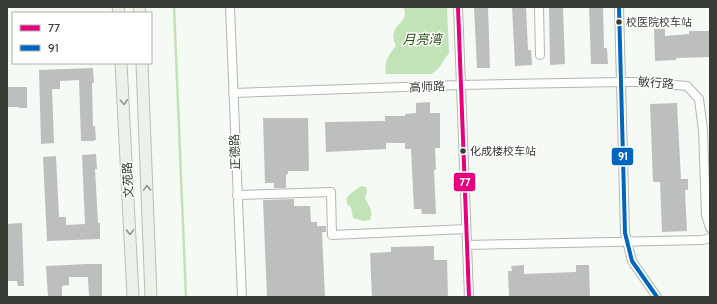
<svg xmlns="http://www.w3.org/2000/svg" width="717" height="304" font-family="Cabin,'Noto Sans SC',sans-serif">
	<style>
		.water { fill: #c2e3b7 }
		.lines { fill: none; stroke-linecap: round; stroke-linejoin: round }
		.stream { stroke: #c2e3b7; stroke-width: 2.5 }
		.building { fill: #bdbfbf }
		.minor-casing { stroke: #b2b7b1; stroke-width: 10 }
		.major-casing { stroke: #b5c2b1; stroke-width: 13 }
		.minor { stroke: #fefefd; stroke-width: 8 }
		.major { stroke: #ecf2e9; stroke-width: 11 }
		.bus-1-casing { stroke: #fff; stroke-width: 7 }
		.bus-2-casing { stroke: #fff; stroke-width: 7 }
		.bus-1 { stroke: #e5007d; stroke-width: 4 }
		.bus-2 { stroke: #0065bd; stroke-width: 4 }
		.oneway { stroke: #92978f }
		.bus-dot { fill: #373c35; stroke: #fff; stroke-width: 1.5 }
		.labels { text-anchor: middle; stroke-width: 3; stroke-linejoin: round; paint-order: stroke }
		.bus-label { font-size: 11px; fill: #373c35; stroke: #fff; text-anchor: start }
		.street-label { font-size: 12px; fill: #373c35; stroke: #fff }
		.water-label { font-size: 13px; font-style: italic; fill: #254e13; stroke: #fff }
		.line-badge { stroke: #fff; stroke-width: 1.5 }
		.badge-label { font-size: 11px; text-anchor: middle; font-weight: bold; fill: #fff }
	</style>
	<rect width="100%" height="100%" fill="#f5faf4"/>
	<path class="water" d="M403,7H447L449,53L438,69L431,74H386C384,62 388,55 396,46C385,23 412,25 403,7Z
		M361,186L366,187L367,191L365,198C369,207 374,210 370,220L364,221L353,218L351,207L347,204C345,194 354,192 361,186Z"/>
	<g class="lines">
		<path class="stream" d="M174,7L186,297"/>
	</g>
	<path class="building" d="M474,7H488L490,68H477Z
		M512,7H526L528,50H531L532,65L515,66Z
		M549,7H563L565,64L550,65Z
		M589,7H603L604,48H607L608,64H591Z
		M654,29H665V36L689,34V31H710V57L676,58V60L655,61Z
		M93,68L94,83H92L93,126H95L96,140H94V141H81L79,80L60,81V89H52L54,143L41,144L39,70Z
		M7,87H27V108H19V107H7Z
		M430,102V113H440V148H435L436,170H434L436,214H422L421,209H414L411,149H405V143H386V149L326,152L325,122L385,121V116H405V114L416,113V103Z
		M677,103L681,179H688V190H685L687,231L662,232L660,182H653L650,104Z
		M263,118H308L309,171H288V174L286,175V188H274V183H265Z
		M96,154L97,169H95L98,223H100V239L47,241L43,157L56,156L59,217H66V225L85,224L82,155Z
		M294,199V206H310L311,222H317V226H326V232H322L325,297H267L263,200Z
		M22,223L24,286H18L17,281H7V224Z
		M434,246V260H447L448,297H372L370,253L391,252V247Z
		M87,264H102V297H89L88,277H69V285L62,286V297H48L46,266Z
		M524,265V274L576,272V265H589L590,297H509L508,271H512L511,266Z"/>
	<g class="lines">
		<g class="minor-casing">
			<path id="minor" d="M230,7L242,297
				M458,7L469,297
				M539,7L540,55
				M619,7L625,233L632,261L657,297
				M233,93L461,85L621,82H639L687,86L699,99L703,130L706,215L710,228
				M237,195L331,192L332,235L466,229
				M467,245L702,240L710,238"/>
		</g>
		<g class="major-casing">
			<path id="major" d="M118,7L119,13
				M139,7L140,13
				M121,63L133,297
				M142,63L151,297"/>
		</g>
		<use href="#minor" class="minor"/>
		<use href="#major" class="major"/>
		<g class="bus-1-casing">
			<path id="bus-1" d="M458,7L469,297"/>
		</g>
		<g class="bus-2-casing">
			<path id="bus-2" d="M619,7L625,233L632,261L657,297"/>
		</g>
		<use href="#bus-1" class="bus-1"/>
		<use href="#bus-2" class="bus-2"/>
	</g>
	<defs><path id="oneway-chevron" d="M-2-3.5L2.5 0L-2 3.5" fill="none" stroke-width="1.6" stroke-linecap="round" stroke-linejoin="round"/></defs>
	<g class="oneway">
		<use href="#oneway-chevron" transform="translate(124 102) rotate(87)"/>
		<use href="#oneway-chevron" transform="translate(147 188) rotate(-92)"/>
		<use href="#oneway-chevron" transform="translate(130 232) rotate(88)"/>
	</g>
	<g class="bus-dot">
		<circle cx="619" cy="22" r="3.5"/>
		<circle cx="463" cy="151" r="3.5"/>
	</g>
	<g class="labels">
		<g class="bus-label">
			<text x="626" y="26">校医院校车站</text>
			<text x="470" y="155">化成楼校车站</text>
		</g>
		<g class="street-label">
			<text transform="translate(656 83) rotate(4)" y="4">敏行路</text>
			<text transform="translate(427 87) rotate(-2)" y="4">高师路</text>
			<text transform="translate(235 152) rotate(-92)" y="4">正德路</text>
			<text transform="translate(128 180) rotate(-93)" y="4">文苑路</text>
		</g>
		<g class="water-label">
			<text x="422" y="44">月亮湾</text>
		</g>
	</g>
	<g class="line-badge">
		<rect x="611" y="147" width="23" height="19" rx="4" fill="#0065bd"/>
		<rect x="453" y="172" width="23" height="20" rx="4" fill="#e5007d"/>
	</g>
	<g class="badge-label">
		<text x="623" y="160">91</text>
		<text x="465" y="186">77</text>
	</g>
	<rect width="717" height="304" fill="none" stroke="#373c35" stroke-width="16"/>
	<rect x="12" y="12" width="140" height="52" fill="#ffffff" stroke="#afb1ae"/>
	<rect x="20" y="25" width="20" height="6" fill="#e5007d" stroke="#afb1ae"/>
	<text x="48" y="32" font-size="12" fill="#373c35">77</text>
	<rect x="20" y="45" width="20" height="6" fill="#0065bd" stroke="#afb1ae"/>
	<text x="48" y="52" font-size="12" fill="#373c35">91</text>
</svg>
